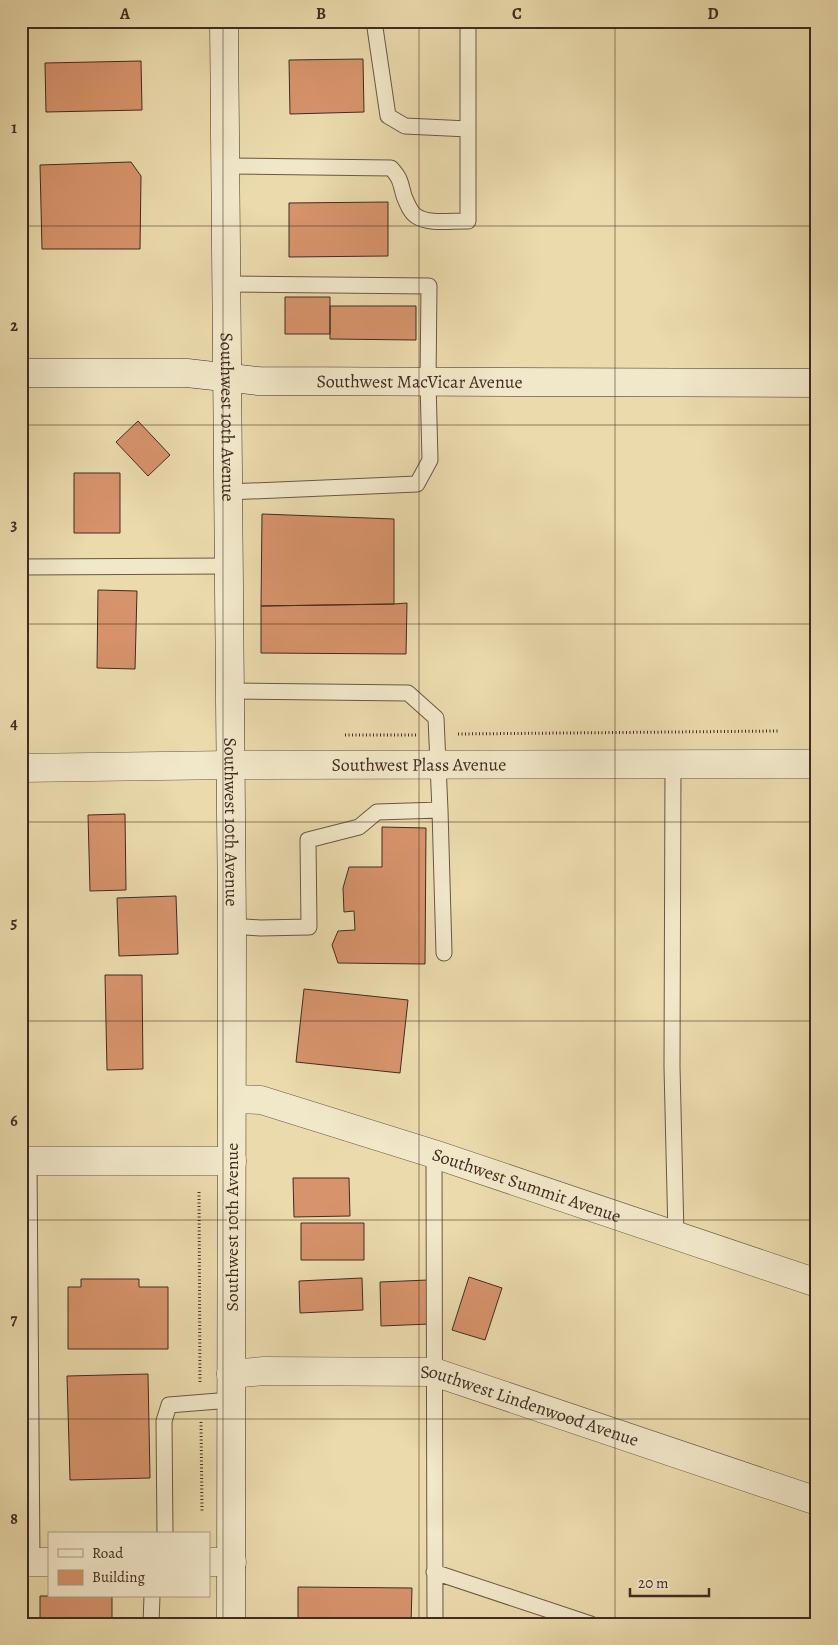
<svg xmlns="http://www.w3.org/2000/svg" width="838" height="1645" font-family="Alegreya,serif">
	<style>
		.building { fill: #d7936b; stroke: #412c20 }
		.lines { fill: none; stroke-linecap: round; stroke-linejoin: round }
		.lane-casing { stroke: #6b5843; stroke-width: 17 }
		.street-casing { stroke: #6b5843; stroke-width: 29 }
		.secondary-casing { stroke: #412c20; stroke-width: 29 }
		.path { stroke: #412c20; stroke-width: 3; stroke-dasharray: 1 2.5; stroke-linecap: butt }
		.lane { stroke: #f1e7c9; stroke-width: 15 }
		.street { stroke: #f1e7c9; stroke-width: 28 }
		.secondary { stroke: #f1e7c9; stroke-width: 28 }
		.grid { fill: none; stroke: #412c20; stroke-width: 1; stroke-opacity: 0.55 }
		.labels { text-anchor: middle; stroke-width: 4; stroke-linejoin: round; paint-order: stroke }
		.street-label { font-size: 18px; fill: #412c20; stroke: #f1e7c9 }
		.neatline { fill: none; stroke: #412c20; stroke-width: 2 }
		.grid-label { font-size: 16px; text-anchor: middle; font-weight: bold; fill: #412c20 }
	</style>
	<rect width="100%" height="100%" fill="#eadaac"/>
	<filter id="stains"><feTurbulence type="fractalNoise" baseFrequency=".004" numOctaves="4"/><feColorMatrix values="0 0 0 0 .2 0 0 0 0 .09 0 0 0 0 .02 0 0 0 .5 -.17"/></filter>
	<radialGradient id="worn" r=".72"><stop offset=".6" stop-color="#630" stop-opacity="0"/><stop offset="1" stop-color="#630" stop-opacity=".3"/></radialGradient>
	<path class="building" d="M363,59L364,112L290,114L289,60Z
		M141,61L142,110L46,112L45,63Z
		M131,162L141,176L140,249H42L40,165Z
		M388,202V256L289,257V203Z
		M285,297H330V334H285Z
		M330,306H416V340L330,339Z
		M138,421L170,455L148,476L116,442Z
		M74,473H120V533H74Z
		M262,514L394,519V604L261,606Z
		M98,590L137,591L135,669L97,668Z
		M407,603L406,654L261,653V606L394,604Z
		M125,814L126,890L90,891L88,815Z
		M382,827L426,828L425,964L338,963L332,945L338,931L355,930L354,911L344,912L343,888L349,867H382Z
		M176,896L178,954L119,956L117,898Z
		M105,975H142L143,1069L107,1070Z
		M304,989L408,1000L400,1073L296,1062Z
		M293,1178H349L350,1216L294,1217Z
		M301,1223H364V1260H301Z
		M469,1277L502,1288L485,1340L452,1330Z
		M362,1278L363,1310L300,1313L299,1281Z
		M81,1279H139V1287H168V1349H68V1287H81Z
		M428,1280L430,1324L381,1326L380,1282Z
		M148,1374L150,1478L70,1480L67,1376Z
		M298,1587L412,1588L411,1624H298Z
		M40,1596H112V1624H40Z"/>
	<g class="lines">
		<g class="lane-casing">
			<path id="lane" d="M374,21L388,116L405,126L468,129
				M225,166L391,168C401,179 400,182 404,196C407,203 410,212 416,216C429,225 453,220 468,221V21
				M226,284L429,286L428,382L430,460L417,484L228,492
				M21,567L229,566
				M230,691L408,693L436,718L440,810
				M673,764L672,1067L676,1235
				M232,926L260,928L309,927L308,840L359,827L377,812L440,810L444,953
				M434,1154L435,1624
				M29,1161L32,1562
				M165,1534L164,1421L169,1405L231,1400
				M434,1572L591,1624
				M151,1624L152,1596"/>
		</g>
		<g class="street-casing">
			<g id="street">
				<path id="s1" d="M21,768L231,765L817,764"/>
				<path id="s2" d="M232,1099L261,1100L434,1154L817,1283"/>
				<path d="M21,1161H232"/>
				<path id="s3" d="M231,1374L264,1371L434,1372L817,1501"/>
				<path d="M21,1562H49"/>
				<path d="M209,1562H232"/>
			</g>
		</g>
		<g class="secondary-casing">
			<g id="secondary">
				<path id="s4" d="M224,21L232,926L231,1624"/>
				<path id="s5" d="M21,373H187L258,381L817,383"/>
			</g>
		</g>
		<path class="path" d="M458,734L779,731
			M345,735H416
			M199,1192L200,1383
			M201,1422L202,1511"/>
		<use href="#lane" class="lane"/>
		<use href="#street" class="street"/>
		<use href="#secondary" class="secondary"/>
	</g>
	<path class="grid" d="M223,21V1624M419,21V1624M615,21V1624M21,226H817M21,425H817M21,624H817M21,822H817M21,1021H817M21,1220H817M21,1419H817"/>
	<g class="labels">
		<g class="street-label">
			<text dy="6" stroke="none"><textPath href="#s5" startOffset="399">Southwest MacVicar Avenue</textPath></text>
			<text dy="6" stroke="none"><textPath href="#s4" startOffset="396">Southwest 10th Avenue</textPath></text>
			<text dy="6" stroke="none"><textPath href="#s1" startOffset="398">Southwest Plass Avenue</textPath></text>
			<text dy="6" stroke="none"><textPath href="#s4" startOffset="801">Southwest 10th Avenue</textPath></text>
			<text dy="6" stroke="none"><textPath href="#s2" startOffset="308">Southwest Summit Avenue</textPath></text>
			<text transform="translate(232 1227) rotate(-90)" y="6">Southwest 10th Avenue</text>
			<text dy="6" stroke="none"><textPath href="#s3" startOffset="304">Southwest Lindenwood Avenue</textPath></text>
		</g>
	</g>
	<rect width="838" height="1645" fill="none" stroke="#eadaac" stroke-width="55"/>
	<rect x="48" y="1532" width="162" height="65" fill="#f1e7c9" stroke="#ab9c85"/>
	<rect x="58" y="1549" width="25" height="8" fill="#f1e7c9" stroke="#ab9c85"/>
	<text x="92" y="1558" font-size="15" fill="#412c20">Road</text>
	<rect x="58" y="1570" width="25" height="15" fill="#d7936b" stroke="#ab9c85"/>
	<text x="92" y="1582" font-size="15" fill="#412c20">Building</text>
	<path d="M630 1588v8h79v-8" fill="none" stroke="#412c20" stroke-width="2.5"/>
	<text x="638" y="1588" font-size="15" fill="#412c20" stroke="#f1e7c9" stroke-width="4" paint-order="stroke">20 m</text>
	<rect x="28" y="28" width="782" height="1590" class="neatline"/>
	<g class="grid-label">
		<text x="125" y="19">A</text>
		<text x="321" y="19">B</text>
		<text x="517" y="19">C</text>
		<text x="713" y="19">D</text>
		<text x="14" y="133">1</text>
		<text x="14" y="331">2</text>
		<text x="14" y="530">3</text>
		<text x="14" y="729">4</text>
		<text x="14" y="928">5</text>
		<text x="14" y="1126">6</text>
		<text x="14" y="1325">7</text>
		<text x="14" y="1524">8</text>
	</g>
	<rect width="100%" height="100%" filter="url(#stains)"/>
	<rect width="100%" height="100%" fill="url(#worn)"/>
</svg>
